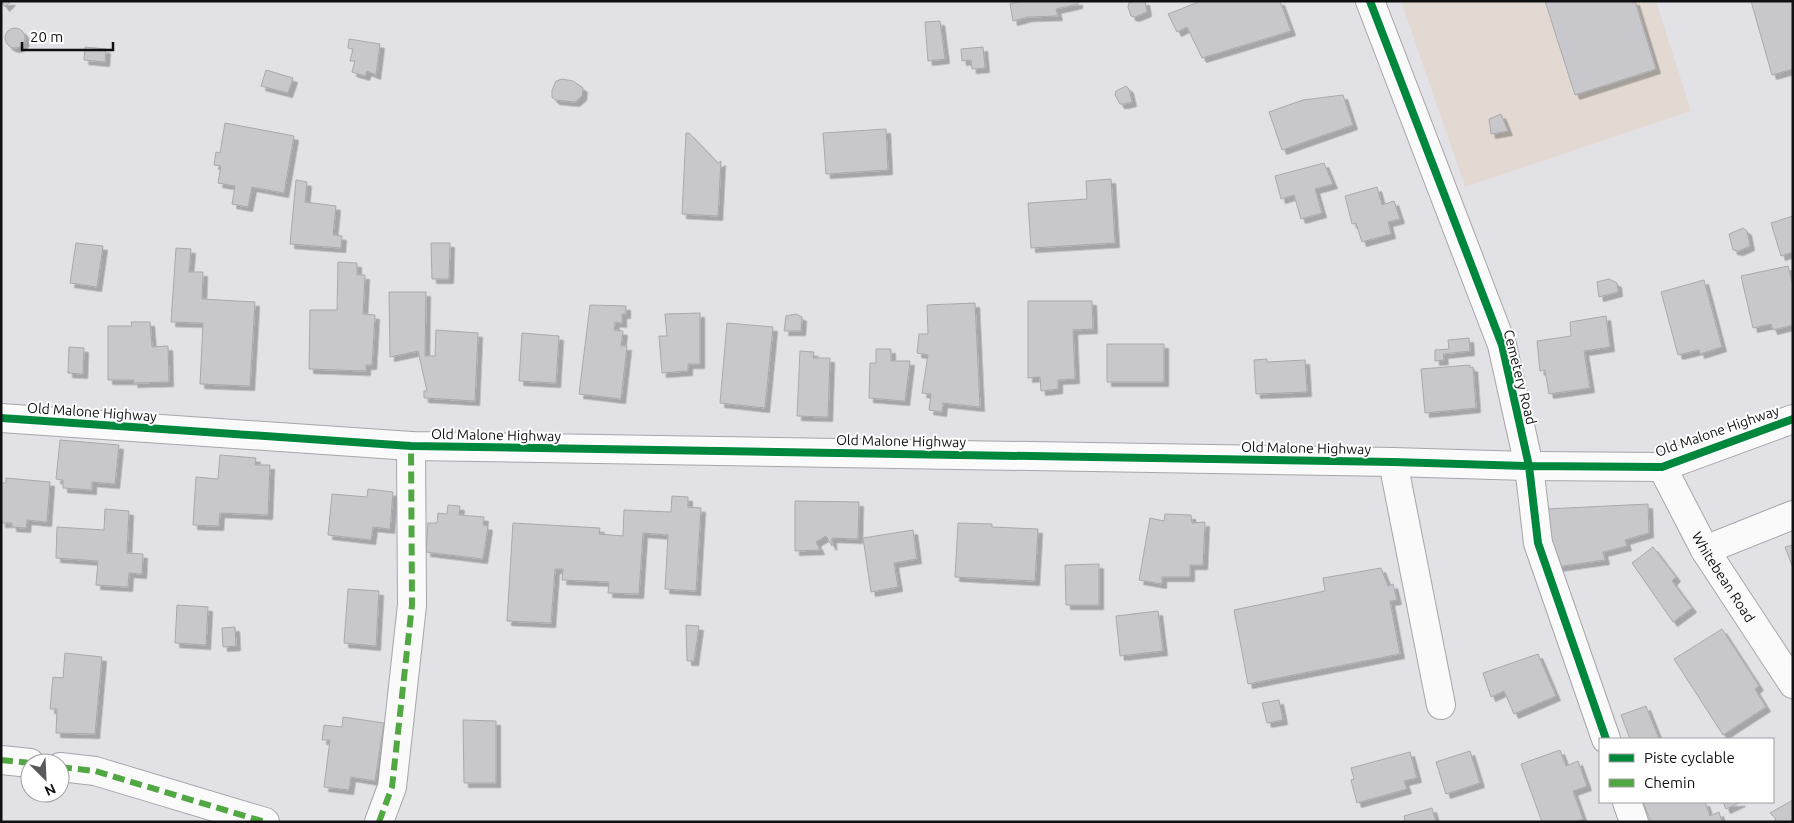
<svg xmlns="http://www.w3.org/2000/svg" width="1794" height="823" font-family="Ubuntu,sans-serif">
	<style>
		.education { fill: #e2dad2 }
		.building { fill: #c8c8cc; stroke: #a9a9ad; filter: url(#shadow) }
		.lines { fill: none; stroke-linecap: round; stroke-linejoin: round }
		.minor-casing { stroke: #a6a6aa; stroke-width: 30 }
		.minor { stroke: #fafafb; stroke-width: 28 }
		.quiet { stroke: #51a842; stroke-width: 6; stroke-dasharray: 12 6; stroke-linecap: butt }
		.cycleway-casing { stroke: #fff; stroke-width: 11 }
		.cycleway { stroke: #00873e; stroke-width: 8 }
		.labels { text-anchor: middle; stroke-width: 4; stroke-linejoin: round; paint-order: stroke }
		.street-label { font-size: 14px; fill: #101013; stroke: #fff }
	</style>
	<defs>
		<filter id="shadow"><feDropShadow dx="4.5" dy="4.5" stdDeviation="0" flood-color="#0004"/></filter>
	</defs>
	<rect width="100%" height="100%" fill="#e1e1e6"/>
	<path class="education" d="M1401,1H1656L1691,111L1465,187Z"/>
	<path class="building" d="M1,1H11L5,7Z
		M1021,1H1078V4L1056,9L1058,16L1028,17L1013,21L1010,4Z
		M1133,1H1145L1147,12L1135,17L1131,16L1128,7L1129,3Z
		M1201,1H1280L1291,31L1202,58L1187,27L1177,32L1168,14Z
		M1545,1H1635L1656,69L1575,95Z
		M1751,1H1793V69L1772,75Z
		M940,21L945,59L928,61L925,22Z
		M5 38a10 10 0 1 1 20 0a10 10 0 1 1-20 0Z
		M349,39L380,44L376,75L367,71L365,76L352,72L355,61H350L353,49L348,48Z
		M85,47L106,49L105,62L84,60Z
		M983,47L985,68L972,69L971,60L962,61L961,49Z
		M266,70L293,78L288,93L261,86Z
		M562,79L573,81L583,88L582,96L575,102L555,100L552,97V90L556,81Z
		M1126,86L1129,89L1132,102L1124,104H1120L1115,95L1116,91Z
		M1343,95L1353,125L1282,150L1269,112L1303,100Z
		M1501,114L1508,131L1491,134L1489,119Z
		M225,123L294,136L284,193L252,187L248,207L232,204L235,186L218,183L221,166L214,165L216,152L220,153Z
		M886,129L888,170L826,174L823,133Z
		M686,133H689L718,163L721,161L718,216L682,214Z
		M1324,163L1333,184L1315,189L1322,213L1301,219L1294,195L1281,199L1275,176Z
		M1111,179L1115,243L1031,248L1028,203L1087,199L1086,181Z
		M296,180L307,182L305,202L336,206L333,235L342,236L341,248L290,244Z
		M1377,187L1382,205L1394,201L1400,219L1388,222L1391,234L1362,242L1356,223L1352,224L1345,196Z
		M1793,216V252L1781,256L1771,223Z
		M1743,228L1747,231L1750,246L1739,251L1733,250L1729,234Z
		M76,243L103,246L97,287L70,283Z
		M431,243H450L449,279H432Z
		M176,248L191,249L189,272H203L202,299L255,302L250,386L200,384L203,323L171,322Z
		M338,262L357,263V275H365L363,314L375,315L372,365H366V371L309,369L310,310H337Z
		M1788,266L1793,286V325L1773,330L1771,324L1753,328L1741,276Z
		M1609,279L1617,283L1618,292L1599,297L1597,282Z
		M1704,280L1722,347L1700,354L1699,350L1678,355L1661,292Z
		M389,292H426L425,356H435L436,330L478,333L475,401L424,398V391H427L418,351L390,357Z
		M1028,301H1092L1093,329L1073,330L1075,379L1058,380V389L1041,391L1040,377L1028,378Z
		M975,303L980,407L943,403L942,412L929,410L931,394L922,393L928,355L917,353L919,334H928L927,305Z
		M590,305L626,306V314H622V323L615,322L614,330L623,331L621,346H627L621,399L579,394Z
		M700,313V364H688V371L662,373L659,336H667L665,314Z
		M796,314L802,317L801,331H784L786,316Z
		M1606,316L1610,347L1584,351L1590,388L1549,394L1545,370L1540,371L1537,341L1571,336L1570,322Z
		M131,322H150L152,347L168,346L169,382L133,383L134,380H108V326H132Z
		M727,323L773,327L765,408L720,403Z
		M522,333L559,336L556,383L519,381Z
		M1469,338L1470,351L1443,354L1444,360L1435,361V350L1449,349L1448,340Z
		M1107,344H1164V382H1107Z
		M69,347L84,348L83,374L68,373Z
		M876,349H891V361H910L905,401L869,398L870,363H876Z
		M800,351L814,352L813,358H830L828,417L797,416Z
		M1267,359V362L1305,360L1307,392L1256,394L1254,360Z
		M1470,365V368L1473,367L1476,408L1425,413L1421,369Z
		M60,440L119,445L115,484L92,482V490L63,488V480L56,479Z
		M220,455L256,458L255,465H270L268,515L220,513L219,526L193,525L196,477L218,479Z
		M6,478L50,482L47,522L27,520L26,528L12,527V523H1V483H6Z
		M368,489L393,492L390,529L373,527L371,540L328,535L332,494L367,497Z
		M672,496L688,497V507L701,508L696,591L665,589L668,535L643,533L639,594L608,593L609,582L562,580L563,569H555L551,623L507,621L513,523L600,528L599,534L623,536L624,510L671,512Z
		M795,501L859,502L858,539L832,538V546L826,536L816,542L820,550L795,551Z
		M1648,504L1649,533L1625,540L1627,546L1603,552L1605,560L1549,568L1546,509Z
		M448,505L460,506L459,515L484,517L483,525L488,526L483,559L426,552L428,523H437L438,513L447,514Z
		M105,509L129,511L127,553L143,554L142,574L129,573L128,587L96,585L98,561L56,558L57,527L104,530Z
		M1165,514L1191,515L1192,523L1205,522L1203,565H1190V577H1162V584L1139,580L1150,518L1164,521Z
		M958,523L992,524V527L1038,529L1035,581L955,577Z
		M913,530L917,559L894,563L898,587L871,592L863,538Z
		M1793,545V568L1785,547Z
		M1653,547L1676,577L1672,581L1692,608L1673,622L1632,563Z
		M1099,564V605H1066L1065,565Z
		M1381,568L1388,586L1393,584L1397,600L1390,601L1400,654L1248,684L1234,610L1325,591L1323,578Z
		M348,589L379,591L376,646L344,643Z
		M177,605L208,607L206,645L175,643Z
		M1158,611L1163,651L1120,656L1116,616Z
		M686,625L699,626L694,661H687Z
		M235,627L236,646L223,647L222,628Z
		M1722,629L1759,686L1755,689L1766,707L1723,735L1674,659Z
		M65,653L102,657L95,734L56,733L57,709H50L53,677L63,678Z
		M1538,654L1556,696L1514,714L1504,691L1491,697L1483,673Z
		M1279,700L1283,720L1267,723L1262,703Z
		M1646,706L1659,739H1630L1621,715Z
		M343,717L384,723L375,781L351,777L349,790L324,787L330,740H322L324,725L342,727Z
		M463,720L496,721V783H464Z
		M1560,750L1566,766L1578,761L1587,786L1573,791L1583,819L1574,822H1542L1521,764Z
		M1470,751L1480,783L1446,794L1436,762Z
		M1410,752L1417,778L1404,781L1407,789L1357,803L1351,780L1354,779L1351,768Z
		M1793,800V822H1774L1776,819L1770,813Z
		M1643,802H1705L1710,816L1719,812L1722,822H1651Z
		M1723,802H1741L1726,809Z
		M1432,808L1436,822H1405L1404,816Z"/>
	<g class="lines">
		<g class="minor-casing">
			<g id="minor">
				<path d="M1370,1L1502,345L1529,466L1538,543L1606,739"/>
				<path d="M1,418L411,446L1393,462L1529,466L1662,467L1793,419"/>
				<path d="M1393,462L1441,705"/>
				<path id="s1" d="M1662,467L1705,550L1793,684"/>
				<path d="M1705,550L1793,515"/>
				<path d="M1,760L30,763"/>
				<path d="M60,767L95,771L265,822"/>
				<path d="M1627,802L1634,822"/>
				<path d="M379,822L392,787L412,605L411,446"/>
			</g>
		</g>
		<use href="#minor" class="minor"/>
		<path class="quiet" d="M1,760L30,763
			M60,767L95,771L265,822
			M379,822L392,787L412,605L411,446"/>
		<g class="cycleway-casing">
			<path id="cycleway" d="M1370,1L1502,345L1529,466L1538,543L1606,739
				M1,418L411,446L1393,462L1529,466L1662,467L1793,419"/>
		</g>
		<use href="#cycleway" class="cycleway"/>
	</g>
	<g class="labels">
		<g class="street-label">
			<text transform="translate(1520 377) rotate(76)" y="5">Cemetery Road</text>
			<text transform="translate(92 412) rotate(4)" y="5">Old Malone Highway</text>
			<text transform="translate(1717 431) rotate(-19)" y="5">Old Malone Highway</text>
			<text transform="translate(496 435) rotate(1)" y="5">Old Malone Highway</text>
			<text transform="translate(901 441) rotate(1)" y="5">Old Malone Highway</text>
			<text transform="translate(1306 448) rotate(1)" y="5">Old Malone Highway</text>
			<text dy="5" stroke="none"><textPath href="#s1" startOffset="126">Whitebean Road</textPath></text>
		</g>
	</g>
	<rect width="1794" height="823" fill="none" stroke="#101013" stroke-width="5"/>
	<rect x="1599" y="738" width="175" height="65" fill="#ffffff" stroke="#9f9fa1"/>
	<rect x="1609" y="754" width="25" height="8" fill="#00873e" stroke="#9f9fa1"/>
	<text x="1644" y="763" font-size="15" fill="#101013">Piste cyclable</text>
	<rect x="1609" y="779" width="25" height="8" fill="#51a842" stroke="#9f9fa1"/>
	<text x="1644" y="788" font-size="15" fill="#101013">Chemin</text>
	<g transform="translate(45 778) rotate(156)"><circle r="24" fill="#ffffff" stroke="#9f9fa1"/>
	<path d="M0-4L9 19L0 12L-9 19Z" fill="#59595d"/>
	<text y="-8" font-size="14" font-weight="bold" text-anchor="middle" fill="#101013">N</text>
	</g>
	<path d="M22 42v8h91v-8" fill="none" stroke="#101013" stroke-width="2.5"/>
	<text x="30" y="42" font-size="15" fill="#101013" stroke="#ffffff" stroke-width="4" paint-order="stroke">20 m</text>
</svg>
